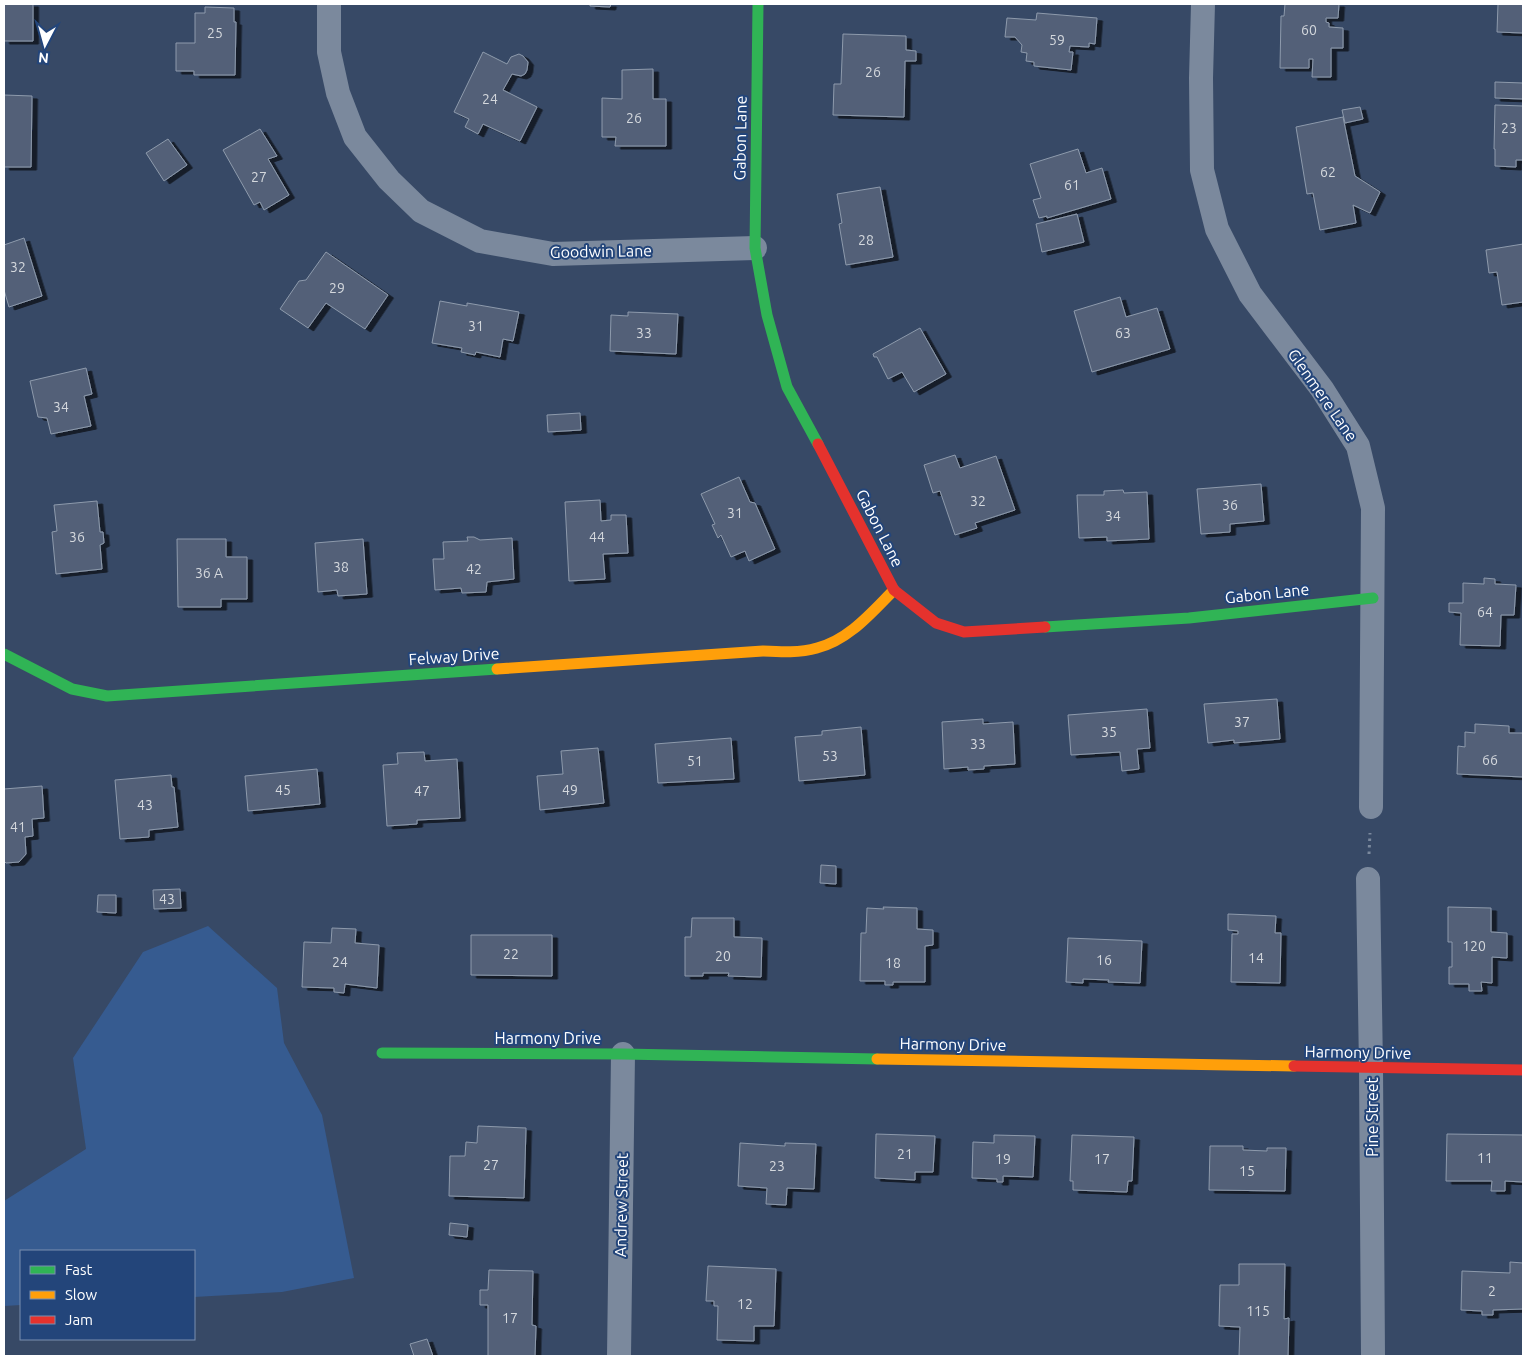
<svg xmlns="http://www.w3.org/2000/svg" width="1527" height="1360" font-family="Ubuntu,sans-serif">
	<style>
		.green { fill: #365b90 }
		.building { fill: #526178; stroke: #8e9aac; filter: url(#shadow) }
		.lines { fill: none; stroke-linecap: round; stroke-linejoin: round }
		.path { stroke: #7b899d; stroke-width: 3; stroke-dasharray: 2.5 4; stroke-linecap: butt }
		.street { stroke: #7b899d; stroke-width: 24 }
		.fast { stroke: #30b455; stroke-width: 11 }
		.slow { stroke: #ff9f0a; stroke-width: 11 }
		.jam { stroke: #e5322d; stroke-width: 11 }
		.labels { text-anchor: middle; stroke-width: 4; stroke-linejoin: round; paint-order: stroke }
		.number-label { font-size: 14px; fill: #d4d8dd }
		.street-label { font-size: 16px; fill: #fff; stroke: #23457a }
	</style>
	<defs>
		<filter id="shadow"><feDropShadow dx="5.5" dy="3" stdDeviation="0" flood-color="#0009"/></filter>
	</defs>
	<rect width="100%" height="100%" fill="#374966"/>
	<path class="green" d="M208,926L277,988L284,1043L322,1115L354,1278L282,1292L194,1297V1251H21V1305L4,1306V1201L86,1149L73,1058L143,952Z"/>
	<path class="building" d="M4,4H33V41H4Z
		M590,4H611L610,7L590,6Z
		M1285,4H1339L1338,18H1326V22L1329,23V27L1343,28V48H1331V77H1312L1313,59H1309V68H1280L1281,16H1284Z
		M1498,4H1523V33L1497,32Z
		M205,7L234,8V22H236L235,75H194V71H176V43H195V13H205Z
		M1037,13L1097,18L1095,44L1089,43V47L1070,46L1069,52H1073L1071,70L1034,66V62L1026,61L1027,53L1021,52L1022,45L1015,37H1005L1007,18L1036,20Z
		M843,34L906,36V50L916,51V61H905L904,117L833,115L834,84H841Z
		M483,52L507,64L511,57L519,54L523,56L528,62L527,70L525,74L521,76L512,74L503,90L537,107L520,141L483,124L478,134L465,127L469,119L454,112Z
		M653,69V99H666V146H615L616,137H602V98L622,99V70Z
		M1495,82L1523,83V99L1495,98Z
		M4,95L32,96L31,167H4Z
		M1495,105L1523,106V160H1516V167L1495,166V149H1494Z
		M1360,107L1363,119L1345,123L1342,110Z
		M1343,117L1355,176L1380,192L1370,213L1353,205L1356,223L1320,230L1313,193L1307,194L1296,127Z
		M260,129L277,156L268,159L289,195L264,210L260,202L254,205L223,150Z
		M168,139L187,165L164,181L146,153Z
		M1078,149L1086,173L1102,168L1111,199L1047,218V216L1039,218L1033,200L1041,198L1030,164Z
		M880,187L893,257L846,265L839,224L842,223L837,194Z
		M1077,214L1084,242L1042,252L1036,224Z
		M24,238L42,296L9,307L4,290V245Z
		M1523,244V302L1502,305L1497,272L1489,273L1486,250Z
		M326,252L388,295L365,329L326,303L308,328L280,309L299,281L306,280Z
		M1120,297L1126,317L1157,308L1170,349L1092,372L1074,311Z
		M440,301L467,306V303L519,312L513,341L503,339L500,357L476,352L475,355L461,352L462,348L432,343Z
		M628,312L678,314L676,354L610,351L611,315L628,316Z
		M920,328L946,374L914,392L902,372L888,379L877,357H874L873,354Z
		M86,368L92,394L84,396L91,426L51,434L47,418L38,417L30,381Z
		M580,413L581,430L548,432L547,415Z
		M955,455L960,468L996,456L1015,510L975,523L977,528L955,535L940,491L933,493L924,465Z
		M739,477L750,502L755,503L775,549L749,561L745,551L731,557L721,535L718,538L712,525L715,524L701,494Z
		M1261,484L1264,521L1230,524V532L1201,534L1197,489Z
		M1123,490L1124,493L1147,492L1149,539L1107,541V537L1079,538L1077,495H1104V491Z
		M600,500L601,521L611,520V515H626L628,553L603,554L605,579L569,581L565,502Z
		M97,501L100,532H103L104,543L100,545L102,569L56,574L52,532L57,531L54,505Z
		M467,537H474L480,540L512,538L514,579L487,582L486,592L462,593L461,588L435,590L433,559H444L443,542L468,541Z
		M177,539H226V557H247V599H221V607H178Z
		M363,539L367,594L338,596L337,590L318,592L315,543Z
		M1484,578L1495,579V584L1516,585L1514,615H1501L1500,646L1460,645L1461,613L1449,612V603H1463V583L1484,584Z
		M1277,699L1280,739L1234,743V740L1208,743L1204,704Z
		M1147,709L1150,748L1137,749L1139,769L1122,771L1120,752L1071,755L1068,715Z
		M983,719V724L1013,722L1015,764L984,766V769L968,770V767L944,769L942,722Z
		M1475,724L1509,726V733H1523V777L1457,774L1458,746L1465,747V732L1475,733Z
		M861,727L865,775L799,781L795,737L822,735V731Z
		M731,738L734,779L658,783L655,744Z
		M598,748L604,803L540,810L537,776L563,774L561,751Z
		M424,752L425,761L457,759L460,818L417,820V824L387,826L383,765L398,764L397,753Z
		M317,769L320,804L248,811L245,776Z
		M171,775L172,787H174L178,827L149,830V837L120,839L115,780Z
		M42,786L44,818L32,819L33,836L25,837L26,854L19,862L6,863L4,861V789Z
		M821,865L836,866V884L820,883Z
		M180,889L181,908L154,909L153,890Z
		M98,895H116V913L97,912Z
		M883,907L917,908V929L933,930V945L925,946V982H893V985H885V981H860L861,933H866L867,908L884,909Z
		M1448,907L1491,908V932L1507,933V958L1492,957V983L1481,982L1482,991H1469V984H1449V967H1452V942H1448Z
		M1228,914L1276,916L1275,933H1281L1280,983L1231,982L1232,934H1238V931L1228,930Z
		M692,918H734V937L762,938L761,977L728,976L729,973H703V976H685V937H691Z
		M332,928L356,929L355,943L379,945L377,988L345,984L344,993L334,992V988L302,987L304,942L331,943Z
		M471,935H552V976L471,975Z
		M1068,938L1142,941L1140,983L1108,982L1109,980L1083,979V983L1066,982Z
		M478,1126L526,1128L524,1198L449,1196L450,1156H465L466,1142L477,1143Z
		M876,1134L935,1136L933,1172H915V1180L875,1178Z
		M1447,1134L1523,1135V1182L1505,1181V1191H1491L1492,1181H1446Z
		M994,1135L1035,1136L1033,1177L1003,1176V1182H997V1179L972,1178L973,1142L994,1143Z
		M1072,1135L1134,1137L1132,1181H1128L1127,1192L1073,1190V1181H1070Z
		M740,1143L785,1146V1143L816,1144L814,1189L787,1188L786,1205L766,1204L767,1188L738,1186Z
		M1210,1146H1243V1150L1267,1151V1148H1286L1285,1191L1209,1190Z
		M450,1223L468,1225L467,1237L449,1235Z
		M1510,1262L1523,1263V1309L1493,1310V1315H1482V1311L1461,1310L1462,1271L1510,1273Z
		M1239,1264H1285L1284,1319L1289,1318L1288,1356H1239L1240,1327L1219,1326L1220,1285H1239Z
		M708,1266L776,1269L774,1326H754V1341L717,1340L718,1306H714V1301H706Z
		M489,1270L533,1271L532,1325L536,1326L535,1356H488V1305H480V1290H488Z
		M427,1339L433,1356H414L410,1344Z"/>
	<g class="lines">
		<path class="path" d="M1369,854L1370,833"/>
		<path class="street" d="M329,4V52L338,93L355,137L389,180L421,211L480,241L553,254L755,248
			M1203,4L1201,78L1202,170L1217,229L1250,294L1322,389L1358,446L1373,508L1371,807
			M1368,879L1371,1068L1373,1356
			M619,1356L623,1054"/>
		<path class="fast" d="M758,4L755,248L767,315L787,387L818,444
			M1045,627L1189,618L1373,598
			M4,654L72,689L107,696L497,669
			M382,1053L623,1054L877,1059"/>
		<path class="slow" d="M497,669L763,651C781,652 800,653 817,648C849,640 872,612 894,590
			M877,1059L1294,1066"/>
		<path class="jam" d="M818,444L894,590L936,623L964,632L1045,627
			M1294,1066L1523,1070"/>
	</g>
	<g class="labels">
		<g class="number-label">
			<text x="1309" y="35">60</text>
			<text x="215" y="38">25</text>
			<text x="1057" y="45">59</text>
			<text x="873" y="77">26</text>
			<text x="490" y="104">24</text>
			<text x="634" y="123">26</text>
			<text x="1509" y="133">23</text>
			<text x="1328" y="177">62</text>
			<text x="259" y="182">27</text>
			<text x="1072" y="190">61</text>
			<text x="866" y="245">28</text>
			<text x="18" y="272">32</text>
			<text x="337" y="293">29</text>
			<text x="476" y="331">31</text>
			<text x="644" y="338">33</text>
			<text x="1123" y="338">63</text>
			<text x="61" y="412">34</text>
			<text x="978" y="506">32</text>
			<text x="1230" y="510">36</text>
			<text x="735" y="518">31</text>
			<text x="1113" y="521">34</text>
			<text x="77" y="542">36</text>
			<text x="597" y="542">44</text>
			<text x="341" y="572">38</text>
			<text x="474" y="574">42</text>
			<text x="209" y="578">36 A</text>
			<text x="1485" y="617">64</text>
			<text x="1242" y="727">37</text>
			<text x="1109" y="737">35</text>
			<text x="978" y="749">33</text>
			<text x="830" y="761">53</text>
			<text x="1490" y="765">66</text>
			<text x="695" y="766">51</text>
			<text x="283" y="795">45</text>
			<text x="570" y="795">49</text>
			<text x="422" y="796">47</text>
			<text x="145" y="810">43</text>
			<text x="18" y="832">41</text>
			<text x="167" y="904">43</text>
			<text x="1474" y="951">120</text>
			<text x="511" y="959">22</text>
			<text x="723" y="961">20</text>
			<text x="1256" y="963">14</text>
			<text x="1104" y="965">16</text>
			<text x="340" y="967">24</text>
			<text x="893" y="968">18</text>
			<text x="905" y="1159">21</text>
			<text x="1485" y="1163">11</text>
			<text x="1003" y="1164">19</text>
			<text x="1102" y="1164">17</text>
			<text x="491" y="1170">27</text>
			<text x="777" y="1171">23</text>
			<text x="1247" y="1176">15</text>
			<text x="1492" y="1296">2</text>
			<text x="745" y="1309">12</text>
			<text x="1258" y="1316">115</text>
			<text x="510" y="1323">17</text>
		</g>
		<g class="street-label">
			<text transform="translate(740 138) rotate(-89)" y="6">Gabon Lane</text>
			<text transform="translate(601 251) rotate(-1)" y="6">Goodwin Lane</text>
			<text transform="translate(1323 395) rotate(55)" y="6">Glenmere Lane</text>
			<text transform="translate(880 528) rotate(63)" y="6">Gabon Lane</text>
			<text transform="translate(1267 593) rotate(-6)" y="6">Gabon Lane</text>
			<text transform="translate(454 656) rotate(-4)" y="6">Felway Drive</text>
			<text x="548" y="1044">Harmony Drive</text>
			<text transform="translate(953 1044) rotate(1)" y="6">Harmony Drive</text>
			<text transform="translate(1358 1052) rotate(1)" y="6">Harmony Drive</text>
			<text transform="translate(1372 1117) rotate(-90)" y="6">Pine Street</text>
			<text transform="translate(621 1205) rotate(-89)" y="6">Andrew Street</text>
		</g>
	</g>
	<rect width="1527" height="1360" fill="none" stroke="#ffffff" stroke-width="10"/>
	<rect x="20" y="1250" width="175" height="90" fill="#23457a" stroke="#7b8faf"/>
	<rect x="30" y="1266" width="25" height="8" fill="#30b455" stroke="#7b8faf"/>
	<text x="65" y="1275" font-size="15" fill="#ffffff">Fast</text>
	<rect x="30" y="1291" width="25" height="8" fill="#ff9f0a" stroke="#7b8faf"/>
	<text x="65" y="1300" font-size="15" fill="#ffffff">Slow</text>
	<rect x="30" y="1316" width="25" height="8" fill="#e5322d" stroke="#7b8faf"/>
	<text x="65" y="1325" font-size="15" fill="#ffffff">Jam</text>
	<g transform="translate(45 45) rotate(186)" stroke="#23457a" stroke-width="4" paint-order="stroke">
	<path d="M0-4L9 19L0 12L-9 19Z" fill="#ffffff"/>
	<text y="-8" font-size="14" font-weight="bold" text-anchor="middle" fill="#ffffff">N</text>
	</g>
</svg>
